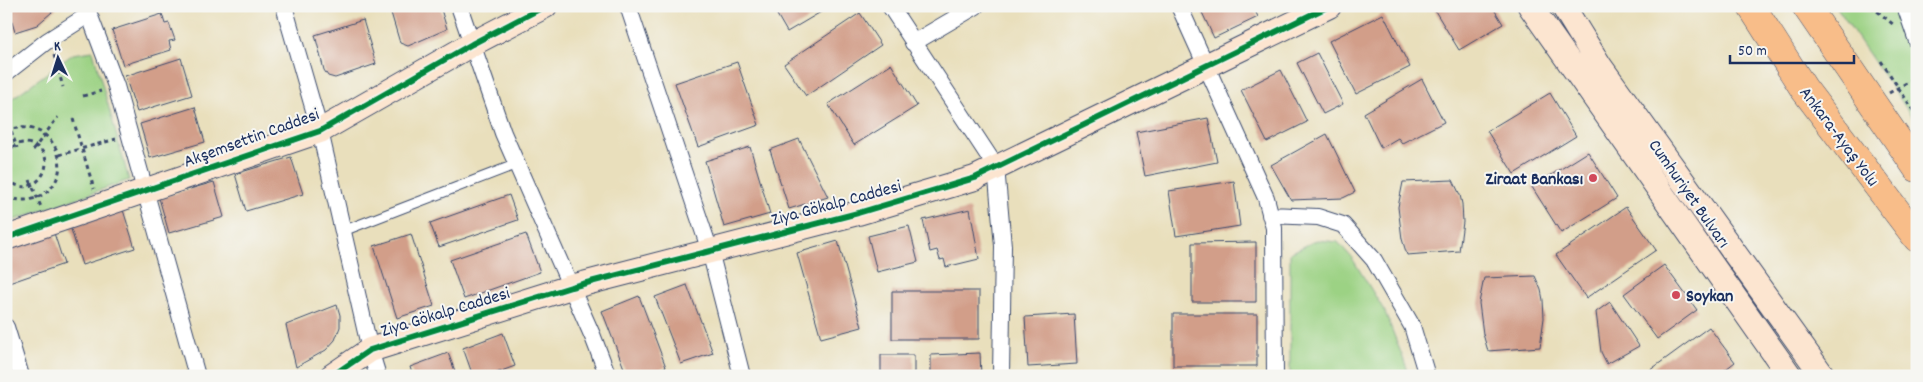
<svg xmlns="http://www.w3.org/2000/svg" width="1923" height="382" font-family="Dekko,sans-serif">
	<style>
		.green { fill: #9cd284; stroke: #5c8071 }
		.building { fill: #d29e89 }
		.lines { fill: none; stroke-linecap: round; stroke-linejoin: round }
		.lane-casing { stroke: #3a496c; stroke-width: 11 }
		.street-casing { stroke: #3a496c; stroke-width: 18 }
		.secondary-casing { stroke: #3a496c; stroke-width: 26 }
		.highway-casing { stroke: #3a496c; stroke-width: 29 }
		.path { stroke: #3a496c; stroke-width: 3; stroke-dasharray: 4 4; stroke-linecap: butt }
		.lane { stroke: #fff; stroke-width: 9 }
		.street { stroke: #fff; stroke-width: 16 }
		.secondary { stroke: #fce5d0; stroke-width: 24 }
		.highway { stroke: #f8bd89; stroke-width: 28 }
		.cycleway-casing { stroke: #f6f6f2; stroke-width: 9 }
		.cycleway { stroke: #00873e; stroke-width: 6 }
		.poi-dot { fill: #d1495b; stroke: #f6f6f2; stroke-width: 2 }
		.labels { text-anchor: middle; stroke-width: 4; stroke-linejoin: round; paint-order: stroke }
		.street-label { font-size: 18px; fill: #1b2f5e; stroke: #f6f6f2 }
		.poi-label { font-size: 18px; font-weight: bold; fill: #1b2f5e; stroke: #f6f6f2; text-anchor: end }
	</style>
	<rect width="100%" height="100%" fill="#f6f6f2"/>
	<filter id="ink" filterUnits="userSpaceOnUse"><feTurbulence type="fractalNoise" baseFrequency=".02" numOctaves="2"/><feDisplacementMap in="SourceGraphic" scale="10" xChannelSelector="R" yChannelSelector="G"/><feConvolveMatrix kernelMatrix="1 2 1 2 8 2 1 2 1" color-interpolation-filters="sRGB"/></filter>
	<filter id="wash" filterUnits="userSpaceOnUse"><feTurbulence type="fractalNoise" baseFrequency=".0096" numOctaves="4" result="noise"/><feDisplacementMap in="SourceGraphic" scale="20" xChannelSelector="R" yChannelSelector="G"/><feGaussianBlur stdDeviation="1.12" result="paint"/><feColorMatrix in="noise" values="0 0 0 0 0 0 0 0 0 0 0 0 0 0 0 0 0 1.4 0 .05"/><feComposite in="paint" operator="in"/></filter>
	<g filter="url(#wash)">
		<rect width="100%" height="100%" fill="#e9dfbc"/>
		<path class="green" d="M1836,6H1894L1906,45L1917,65V124Z
			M93,51L129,180L6,223V103L73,54Z
			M1317,240L1338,242L1352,258L1385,312L1410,376H1290V253Z"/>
		<g id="blocks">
			<path class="building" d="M7,6H59L37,25L15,32Z
				M389,6H440L447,29L408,46L400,43Z
				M772,6H831L787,32Z
				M1199,6H1253L1258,17L1214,38Z
				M1432,6H1492L1503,24L1459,50Z
				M860,13L881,45L806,96L784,64Z
				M162,14L165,24L169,23L175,40L169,41L171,50L123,65L112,30Z
				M1383,14L1410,67L1356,94L1329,41Z
				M363,20L376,64L335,78L328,76L324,70L315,35Z
				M1317,53L1343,104L1323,114L1297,63Z
				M181,58L192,95L137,112L125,76Z
				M737,62L759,125L698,147L675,83Z
				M891,64L917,106L854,145L828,104Z
				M1281,70L1307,122L1267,142L1241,90Z
				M1422,79L1444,122L1402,143L1398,138L1381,148L1364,113Z
				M1550,93L1576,136L1514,174L1487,131Z
				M195,107L205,142L150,158L140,124Z
				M1208,118L1217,162L1145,176L1136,132Z
				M1327,134L1355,192L1343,198L1291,200L1271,165Z
				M799,139L828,197L789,209L770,150Z
				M750,147L770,214L724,227L705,161Z
				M1588,152L1617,198L1561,233L1532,187Z
				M291,157L303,194L246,211L235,174Z
				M1453,180L1460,195L1462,204L1463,222L1459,251L1407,255L1402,239L1398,207L1403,182Z
				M1234,181L1240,226L1176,236L1169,191Z
				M214,182L224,217L169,233L159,198Z
				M509,195L518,220L439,247L430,223Z
				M1626,207L1656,250L1586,298L1556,255Z
				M970,209L979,259L946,267L944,259L940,260L937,250L930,252L923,220Z
				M123,210L135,248L82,265L70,226Z
				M909,226L918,262L877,272L868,236Z
				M54,233L64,264L9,283L6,275V249Z
				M411,234L434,306L397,318L374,246Z
				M526,234L540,272L464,299L450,260Z
				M838,241L862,327L821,338L797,253Z
				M1256,242V302H1192V243Z
				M1664,265L1697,310L1657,339L1624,294Z
				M1535,276L1541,290L1543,300L1544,318L1540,347L1488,351L1483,334L1479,303L1484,278Z
				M687,285L713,353L681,364L655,297Z
				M892,291H979V339H892Z
				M639,296L666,367L644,376H627L602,311Z
				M1610,302L1639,346L1607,364L1601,352L1596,312Z
				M337,305L340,315V327L335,340L326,350L296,367L286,325Z
				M1074,314L1077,364L1028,367L1025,317Z
				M1173,314H1257V366H1173Z
				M1709,327L1735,362L1717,376H1642Z
				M503,333L515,366L488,376H473L463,348Z
				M448,353L457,376H413L410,367Z
				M980,353L981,376H931V355Z
				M881,355H914V376H881Z"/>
		</g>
	</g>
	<g filter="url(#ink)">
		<use href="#blocks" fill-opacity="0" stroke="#3a496c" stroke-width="1"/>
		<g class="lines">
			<g class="lane-casing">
				<path id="lane" d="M343,231L517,164"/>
			</g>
			<g class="street-casing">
				<path id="street" d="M86,6L116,86L197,376
					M284,6L320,131L370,350L378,376
					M459,6L503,133L593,337L608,376
					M628,6L710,251L742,376
					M890,6L996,167L1003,246L1001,376
					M1179,6L1266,198L1274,228L1275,376
					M1905,6L1917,41
					M913,43L976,6
					M6,73L47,41L88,15
					M1270,215L1318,217L1343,225L1374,260L1412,326L1427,376
					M6,327L21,376"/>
			</g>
			<g class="secondary-casing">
				<path id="secondary" d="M1530,6L1790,376
					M1563,6L1600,66L1823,376
					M6,238L320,131L472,44L545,6
					M332,376L370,350L571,287L858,213L975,178L1329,6"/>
			</g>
			<g class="highway-casing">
				<path id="highway" d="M1751,6L1804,89L1917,238
					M1806,6L1917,168"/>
			</g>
			<path class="path" d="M1845,6L1852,8L1861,6
				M1871,6L1894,25
				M54,55L63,87
				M1881,61L1917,116
				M1889,93L1917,77
				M83,96L101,91
				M6,116L17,148
				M73,119L94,189
				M6,131C55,112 82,179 36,198C27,201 15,201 6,196
				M33,150L58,117
				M6,153C13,145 21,141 31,144C66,156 32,208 6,177
				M59,155L116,139
				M6,170H7
				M30,180L41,207"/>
			<use href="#lane" class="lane"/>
			<use href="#street" class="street"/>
			<use href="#secondary" class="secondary"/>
			<use href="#highway" class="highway"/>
			<g class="cycleway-casing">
				<path id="cycleway" d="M6,238L320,131L472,44L545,6
					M332,376L370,350L571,287L858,213L975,178L1329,6"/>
			</g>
			<use href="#cycleway" class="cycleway"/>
		</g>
	</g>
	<g class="poi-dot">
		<circle cx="1593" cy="178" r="5"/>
		<circle cx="1676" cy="295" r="5"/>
	</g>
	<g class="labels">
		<g class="street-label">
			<text transform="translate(1840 136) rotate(53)" y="6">Ankara-Ayaş Yolu</text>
			<text transform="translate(251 137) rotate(-20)" y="6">Akşemsettin Caddesi</text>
			<text transform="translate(1690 193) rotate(55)" y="6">Cumhuriyet Bulvarı</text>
			<text transform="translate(836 202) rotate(-15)" y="6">Ziya Gökalp Caddesi</text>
			<text transform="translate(445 311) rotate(-17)" y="6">Ziya Gökalp Caddesi</text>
		</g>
		<g class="poi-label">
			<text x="1583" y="184">Ziraat Bankası</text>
			<text x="1686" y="301" text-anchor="start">Soykan</text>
		</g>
	</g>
	<rect width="1923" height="382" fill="none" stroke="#f6f6f2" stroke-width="25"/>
	<g transform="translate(58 58) rotate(356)" stroke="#f6f6f2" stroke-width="4" paint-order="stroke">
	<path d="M0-4L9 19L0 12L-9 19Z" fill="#1b2f5e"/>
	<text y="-8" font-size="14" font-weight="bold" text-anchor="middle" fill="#1b2f5e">K</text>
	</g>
	<path d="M1730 55v8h124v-8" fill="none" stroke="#1b2f5e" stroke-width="2.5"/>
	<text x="1738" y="55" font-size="15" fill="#1b2f5e" stroke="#f6f6f2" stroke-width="4" paint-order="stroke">50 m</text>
</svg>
